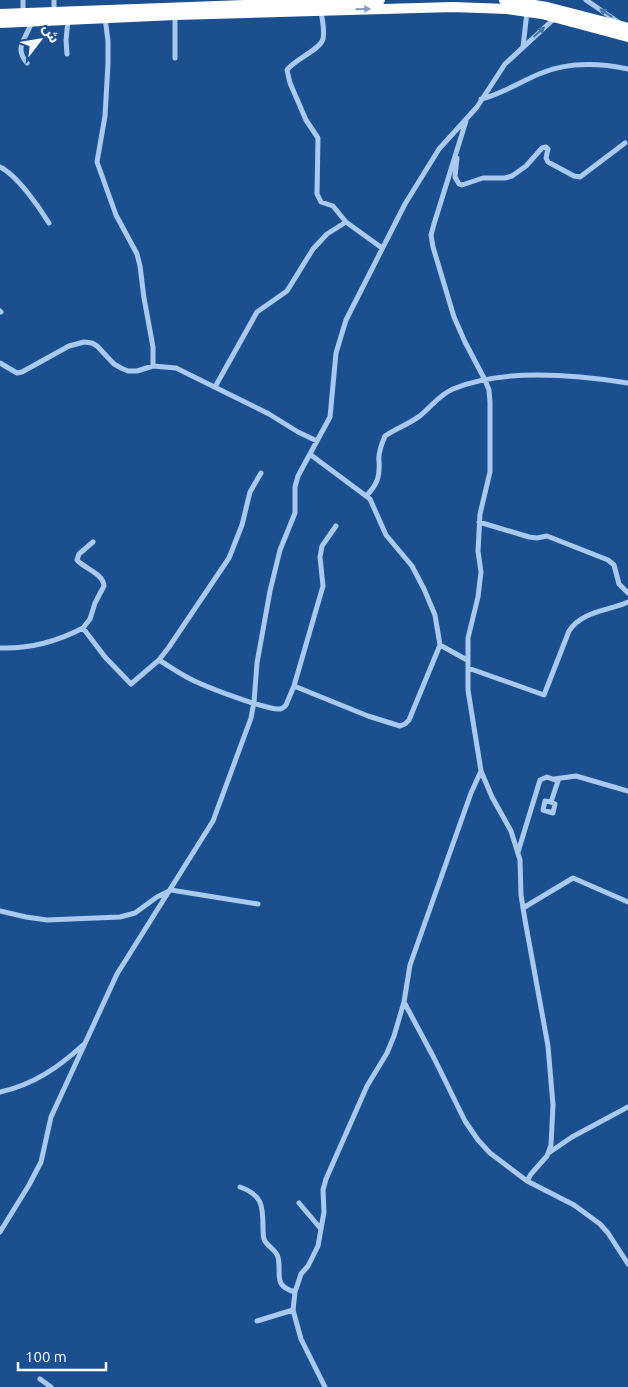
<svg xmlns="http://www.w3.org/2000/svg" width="628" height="1387" font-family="Ubuntu,'Noto Sans Arabic',sans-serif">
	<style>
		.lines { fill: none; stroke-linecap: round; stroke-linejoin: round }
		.street { stroke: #a9c9ee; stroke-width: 5 }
		.highway { stroke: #fff; stroke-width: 10 }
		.oneway { fill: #829ec1 }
		.oneway2 { fill: #4674ac }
	</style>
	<rect width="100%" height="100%" fill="#1b4f8f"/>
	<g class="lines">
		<path class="street" d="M23,0V13
			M54,0V12
			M586,0L621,24
			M321,11C322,19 325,30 323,39C320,50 295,59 287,70L290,83L306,120L318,138L317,194L321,202L333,206L346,222L382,248
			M105,18L108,41V64L105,116L97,162L116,215L137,254L140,266L144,298L153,347V366
			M523,47L527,12
			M67,54L66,40L68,20
			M175,58V15
			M27,63C13,47 27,38 32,21
			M481,99C502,94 520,82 539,74C567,62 599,63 628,69
			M466,121L434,224L431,235L433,247L454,317L465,342L485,380L489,390L490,402V472L480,514L478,551L481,572L478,597L468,638V690L481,771L492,797L511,831L520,860L521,895L525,920L548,1046L553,1105L551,1145L547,1156L531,1174L527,1181
			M457,158L455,177L459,184L462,185L483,178H505L512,176L526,166L542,148L546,147L548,149L546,158L548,162L574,176L580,177L625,143
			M0,167C17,175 39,207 49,223
			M0,311L1,312
			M0,363L17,373L22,372L69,346L84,342L92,343L97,346L114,364L121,368L128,371H137L153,366L176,368L269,414L298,432L317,441
			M215,387L257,312L287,291L313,249L327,234L346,222
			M311,455L370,499L386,535L412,566L424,589L435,615L440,645
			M367,495C378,484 380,475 379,461C378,454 382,443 385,436C396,428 410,424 421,415C432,406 439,395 453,389C502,368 577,375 628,383
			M479,522L529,537L537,538L547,536L608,560L614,565L619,584L628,593
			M83,628L90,619L95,603L104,586C103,573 85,569 77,560L79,554L93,542
			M0,648C28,649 58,641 83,628L105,657L131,684L159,660L169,647L229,558L242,525L250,492L261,473
			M159,660C172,668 184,677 199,683C212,689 267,710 280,709C284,708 283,708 286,705L294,686L368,716L400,726L405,724L409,720L440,645L467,660
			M468,668L544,695L569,631C582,611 608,611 628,602
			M294,686L323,586L320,557L322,546L336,526
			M554,779L576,776L628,791
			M518,852L540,780L547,777L558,781L551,802L555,804L553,813L543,810L545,801L551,802
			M523,908L573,878L628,902
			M0,911L26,917L47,920L120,917L135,913L157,897L171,890L258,904
			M404,1002L410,965L471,793L481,771
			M0,1092C33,1085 59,1067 83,1045
			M550,1152L572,1137L628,1107
			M240,1187C262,1195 263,1205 263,1227C263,1231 263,1235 264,1239C266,1246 276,1249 278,1257C282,1273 272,1286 295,1292L293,1310
			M321,1229L324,1212L323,1190L326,1179L367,1086L387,1053L394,1036L404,1002L434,1058L465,1121L478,1140L490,1153L527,1181L574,1205L600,1224L608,1233L628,1264
			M0,1232L29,1185L41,1162L51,1117L117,974L213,821L251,718L254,702L257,663L270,591L280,550L295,513V487L298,476L330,417L336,353L346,320L405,204L439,149L477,107L505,64L556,17
			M295,1292L301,1274L308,1266L318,1246L321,1229L299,1203
			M257,1321L293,1310L301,1339L325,1387
			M40,1379L51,1387"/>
		<path class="highway" d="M504,0L547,7L628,28
			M0,14L380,0
			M0,23L175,15L453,7L507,9L542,14L628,37"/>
	</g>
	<defs><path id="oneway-solid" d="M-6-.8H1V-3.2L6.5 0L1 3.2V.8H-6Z" transform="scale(1.25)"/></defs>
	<use class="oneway" href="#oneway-solid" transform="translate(363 9) rotate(-1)"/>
	<g class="oneway2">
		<use href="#oneway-solid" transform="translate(606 13) rotate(-147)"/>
		<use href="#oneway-solid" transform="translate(539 32) rotate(-42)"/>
	</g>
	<g transform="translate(40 40) rotate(59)" stroke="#1b4f8f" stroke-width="4" paint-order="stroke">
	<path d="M0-4L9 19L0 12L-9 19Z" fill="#ffffff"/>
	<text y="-8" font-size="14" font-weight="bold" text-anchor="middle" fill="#ffffff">ش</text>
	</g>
	<path d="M18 1362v8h88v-8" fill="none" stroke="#ffffff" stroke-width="2.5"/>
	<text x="25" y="1362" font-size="15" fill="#ffffff" stroke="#1b4f8f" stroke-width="4" paint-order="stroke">100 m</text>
</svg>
